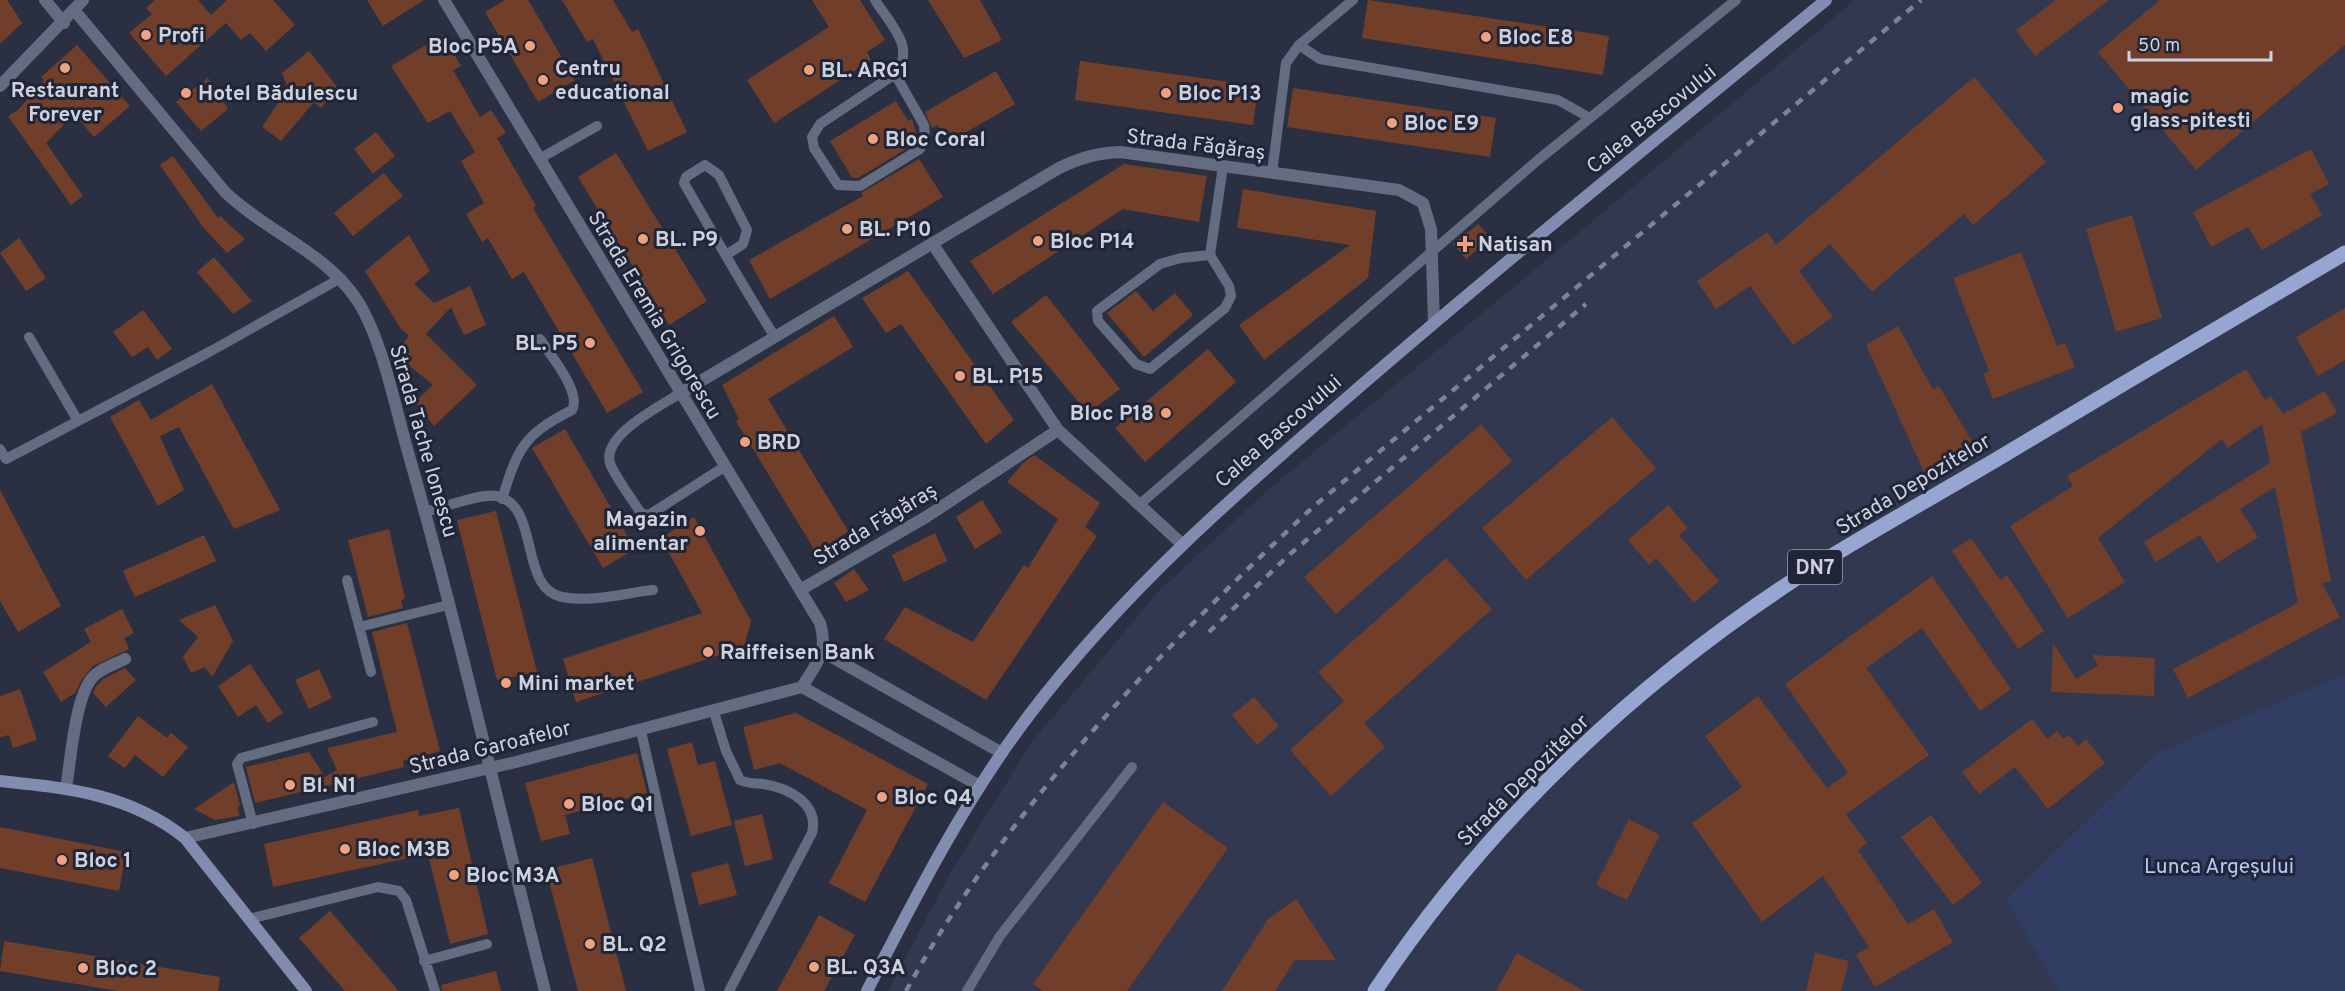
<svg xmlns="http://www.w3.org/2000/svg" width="2345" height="991" font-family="Overpass,sans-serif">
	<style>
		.built { fill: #313850 }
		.green { fill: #323d64 }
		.building { fill: #713f29 }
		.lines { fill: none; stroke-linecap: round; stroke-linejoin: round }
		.lane { stroke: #646c81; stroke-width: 10 }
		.street { stroke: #646c81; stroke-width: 12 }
		.secondary { stroke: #818cae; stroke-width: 12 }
		.primary { stroke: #97a5d1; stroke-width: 15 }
		.rail { stroke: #7e8392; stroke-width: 4.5; stroke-dasharray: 8 8; stroke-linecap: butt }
		.poi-dot { fill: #f2a17e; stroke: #202637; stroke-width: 2 }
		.labels { text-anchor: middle; stroke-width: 6; stroke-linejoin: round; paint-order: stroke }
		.shield { fill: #202637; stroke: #9a9eac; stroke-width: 1.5 }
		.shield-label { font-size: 20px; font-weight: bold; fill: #ced2de }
		.poi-label { font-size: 21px; font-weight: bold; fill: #ced2de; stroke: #202637; text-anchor: start }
		.street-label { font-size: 21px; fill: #ced2de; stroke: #202637 }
		.park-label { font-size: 21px; fill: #b7c6f3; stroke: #202637 }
	</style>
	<rect width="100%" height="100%" fill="#2a3042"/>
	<path class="built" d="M1855,0H2345V674L2310,689L2006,900L2058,991H888L952,870L1031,743L1158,592L1268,490L1538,267Z"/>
	<path class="green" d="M2345,674V991H2058L2006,900L2155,754Z"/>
	<path class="building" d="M0,0H7L22,23L0,44Z
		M155,0H198L211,15L227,0H273L295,25L266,51L250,33L241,40L226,23L166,76L129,33L152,14L146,8Z
		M367,0H424L383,26Z
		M505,0H528L575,80L538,102L485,12Z
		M562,0H613L632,32L638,29L687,132L648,151L593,39L587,42Z
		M812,0H860L885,40L867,52L871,60L774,123L747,80L829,27Z
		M928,0H980L1002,40L964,58Z
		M1368,0L1609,36L1603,75L1362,38Z
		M2056,0H2109L2035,56L2016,30Z
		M2160,0H2345V45L2196,170L2098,52Z
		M443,35L461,66L453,70L480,117L491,110L506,133L497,138L536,206L533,208L643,392L607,413L524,272L512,279L488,238L482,242L466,214L484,203L461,161L475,152L450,111L428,123L391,66Z
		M77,45L130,106L94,137L74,114L46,143L83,196L71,205L8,116L18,110L44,80L41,77Z
		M309,51L338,88L321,108L314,102L281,141L262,127L288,88L282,73Z
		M1080,61L1258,86L1253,125L1075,100Z
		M996,71L1015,104L948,143L937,125L932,128L925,112Z
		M1974,77L2046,162L1973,225L1964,214L1872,292L1830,244L1799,271L1833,317L1793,345L1750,286L1716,309L1697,281L1767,232L1776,245Z
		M208,78L228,109L201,131L176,102Z
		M1293,88L1496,118L1490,157L1287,127Z
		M896,101L908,121L912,119L917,136L908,142L911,146L858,178H852L830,141Z
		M376,132L395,156L373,174L354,149Z
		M2311,149L2329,184L2310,194L2322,215L2262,250L2248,227L2211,247L2193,212Z
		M616,153L707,301L669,325L578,177Z
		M173,156L218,218L220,216L245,239L227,253L203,227L160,165Z
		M919,159L943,197L770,299L749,260L863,196L861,193Z
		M1124,164L1207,176L1199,222L1123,209L993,294L970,261Z
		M384,173L403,196L353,236L334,213Z
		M1243,189L1376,211L1368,278L1264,360L1239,325L1350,245L1237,228Z
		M2132,215L2162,318L2116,332L2086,229Z
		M1478,224L1491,238L1466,259L1453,244Z
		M409,235L430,271L414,284L434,303L470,286L486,325L464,335L451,307L426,334L477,385L434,426L415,402L433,385L395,354L409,336L401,329L365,271Z
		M19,238L46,278L26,291L0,253Z
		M2021,252L2057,346L2065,343L2075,367L1993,399L1983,374L1989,371L1953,278Z
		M214,257L252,301L233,314L197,272Z
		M908,271L1014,420L986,444L901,324L886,333L862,298Z
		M1136,291L1153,311L1175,293L1193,315L1144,357L1107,313Z
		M1046,295L1120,389L1088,413L1011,322Z
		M2345,308V360L2318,376L2296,337Z
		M143,310L172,349L157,360L148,347L132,357L113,332Z
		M834,316L853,347L768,399L848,531L817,554L736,421L739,419L722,385Z
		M1898,326L1933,390L1939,386L1973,443L1924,472L1866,345Z
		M1208,349L1236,382L1145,462L1115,428Z
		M2246,369L2265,400L2271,396L2283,414L2325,391L2337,413L2301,432L2331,581L2322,583L2340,617L2188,698L2173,669L2298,603L2275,487L2240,509L2258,537L2217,563L2200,535L2156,562L2144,542L2270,463L2262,424L2228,448L2222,439L2098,538L2125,582L2068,618L2010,526L2073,486L2067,476Z
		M212,384L280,510L234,529L179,427L160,436L184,490L158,506L110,417L139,400L151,420Z
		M1612,417L1656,468L1526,580L1482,528Z
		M1481,424L1512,461L1336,614L1304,577Z
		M565,429L635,549L603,568L532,448Z
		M1034,455L1100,503L1085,527L1097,536L986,700L884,639L905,607L973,642L1024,565L1028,568L1058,519L1007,482L1023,463Z
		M0,490L61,606L18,632L0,601Z
		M982,500L1002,532L975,549L956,517Z
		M1668,505L1688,528L1679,535L1719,581L1694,603L1656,558L1649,565L1628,540Z
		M496,511L537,672L497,680L457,520Z
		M694,517L751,621L744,647L576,702L563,659L702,613L661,538Z
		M389,529L405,599L401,600L403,608L368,617L348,540Z
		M935,533L947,561L904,582L892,555Z
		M204,535L216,561L135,597L123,571Z
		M1971,538L2000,580L2007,575L2044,631L2018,649L1952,551Z
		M1446,558L1492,609L1364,723L1385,747L1331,796L1290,750L1344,701L1318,672Z
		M854,569L869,590L846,602L834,583Z
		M1932,576L2011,689L1980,711L1922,628L1866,668L1929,755L1846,814L1867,843L1858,850L1908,924L1934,909L1953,942L1875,987L1856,955L1869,947L1823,876L1762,922L1692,823L1742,787L1705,736L1758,696L1827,788L1848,773L1785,684Z
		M215,605L233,641L212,677L205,667L191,673L183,657L198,637L179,620Z
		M122,609L134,633L124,638L129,649L93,666L82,679L75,693L61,702L43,672L91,642L84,629Z
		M407,623L440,751L403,761L404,767L255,803L246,767L309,752L325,777L337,770L327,748L397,732L372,632Z
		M2053,643L2076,679L2098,665L2092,655L2155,658L2154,696L2051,692Z
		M250,664L283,713L268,723L256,705L238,717L218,686Z
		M125,668L136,680L106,707L93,693L95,688L103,679Z
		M319,669L332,698L309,709L295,680Z
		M20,689L37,740L13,748L9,735L0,737V696Z
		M1254,697L1279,726L1257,745L1232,715Z
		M796,713L928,784L865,902L829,883L867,810L780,763L754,770L743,727Z
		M138,716L167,738L171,733L188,747L163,777L135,755L125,768L108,756Z
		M2032,719L2047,739L2057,731L2063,739L2069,735L2078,746L2086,739L2105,763L2048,809L2015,767L1979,794L1962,772Z
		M692,742L698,765L715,761L732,825L691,836L667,749Z
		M637,753L647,793L565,815L570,834L541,841L525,783Z
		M234,782L240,806L238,807L239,816L215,820L194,809Z
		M1163,802L1228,848L1127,991H1043L1033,984Z
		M459,808L488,934L450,944L428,854L273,887L264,844L418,810L419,816Z
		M762,814L773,859L745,866L734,821Z
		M1931,815L1982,883L1953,905L1901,837Z
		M1629,819L1660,835L1627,900L1596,885Z
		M0,827L126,852L119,891L0,868Z
		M592,858L626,991H578L546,870Z
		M728,863L737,895L699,905L691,873Z
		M1296,899L1336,960H1295L1275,991H1222L1268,919Z
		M330,911L399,991H345L299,938Z
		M819,915L855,935L824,991H777Z
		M4,941L220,977L218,991H118L0,971Z
		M1517,953L1584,991H1496Z
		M1815,953L1849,961L1841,991H1806Z
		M496,971L501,991H442L441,985Z"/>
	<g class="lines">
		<path class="lane" d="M875,0C890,24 917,48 895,74L820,124L812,137L814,148L838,185L860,186L920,149L925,138L924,125L895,74
			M1299,45L1320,59L1558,100L1590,118
			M539,159L597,126
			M1272,173L1286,63L1299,45L1353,0
			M726,255L743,244L747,230L719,175L705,165L686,177L684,183C714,235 743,287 775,337
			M1210,255L1181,258L1160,264L1097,311L1098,321L1136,364L1150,369L1225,308L1231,296L1229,286L1210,255L1223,166
			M29,337L78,421
			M679,394C659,407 598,437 611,466C619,482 631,498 641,513L649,515L724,467
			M0,449L6,459L211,351L341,278
			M502,499C518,448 523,435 572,410C582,392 550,355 540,339
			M1139,505L1538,160L1736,0
			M425,512C442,508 480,493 496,496C541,504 518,588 562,597C590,603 625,593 653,590
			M347,580L371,672
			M359,627L448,605
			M714,712L726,751L740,780C749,784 755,783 763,784C790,788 819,804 812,833L729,991
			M641,731L700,991
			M253,824L237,764L241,758L373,722
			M249,919L378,887L399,891L406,900L435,991
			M424,961L487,944
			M967,991L1000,936L1132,767"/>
		<path class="street" d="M45,0L64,23
			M444,0L820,623C829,652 816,664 802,687
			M75,11L225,192C267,232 324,251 357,300C383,340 396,412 410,459C460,635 500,814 545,991
			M0,86L83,0
			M932,243L1058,430
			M679,394L1059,168C1080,158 1097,153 1120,152L1399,190L1423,203L1431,229L1434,323
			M800,590L926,517L1058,430L1182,544
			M823,652L1002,753
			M802,687L980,786
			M66,788C71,760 75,692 95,675C103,668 115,664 125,659
			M185,838L516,762L802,687"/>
		<path class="secondary" d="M0,781C68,788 130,794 185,838L306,991
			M867,991C916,896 965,799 1030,714C1124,590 1240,490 1357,389C1511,256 1669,129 1826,0"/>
		<path class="primary" d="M1375,991C1489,819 1643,675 1817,565C1877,528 1938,494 1999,458C2114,389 2229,321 2345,253"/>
		<path class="rail" d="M1209,632L1290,554L1586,304
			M906,991C1006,809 1162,648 1313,507L1921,0"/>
	</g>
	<g class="poi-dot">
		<circle cx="146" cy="35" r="6"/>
		<circle cx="1486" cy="37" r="6"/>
		<circle cx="530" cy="46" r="6"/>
		<circle cx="65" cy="68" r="6"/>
		<circle cx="809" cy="70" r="6"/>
		<circle cx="543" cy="80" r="6"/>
		<circle cx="186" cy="93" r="6"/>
		<circle cx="1166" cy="93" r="6"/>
		<circle cx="2118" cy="108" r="6"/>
		<circle cx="1392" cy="123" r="6"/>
		<circle cx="873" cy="139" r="6"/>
		<circle cx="847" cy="229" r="6"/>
		<circle cx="643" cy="239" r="6"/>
		<circle cx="1038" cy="241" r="6"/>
		<path d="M1462 235h6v6h6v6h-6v6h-6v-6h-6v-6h6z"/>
		<circle cx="590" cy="343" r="6"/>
		<circle cx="960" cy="376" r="6"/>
		<circle cx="1166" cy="413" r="6"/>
		<circle cx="745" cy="442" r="6"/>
		<circle cx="700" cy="531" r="6"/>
		<circle cx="708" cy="652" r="6"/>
		<circle cx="506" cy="683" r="6"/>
		<circle cx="290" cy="785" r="6"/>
		<circle cx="882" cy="797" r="6"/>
		<circle cx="569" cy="804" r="6"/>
		<circle cx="345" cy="849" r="6"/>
		<circle cx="62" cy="860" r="6"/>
		<circle cx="454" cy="875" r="6"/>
		<circle cx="590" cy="944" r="6"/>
		<circle cx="814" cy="967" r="6"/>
		<circle cx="83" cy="968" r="6"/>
	</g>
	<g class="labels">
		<rect class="shield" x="1788" y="550" width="54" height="34" rx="4.5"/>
		<g class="shield-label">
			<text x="1815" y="574">DN7</text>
		</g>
		<g class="poi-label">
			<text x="158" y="42">Profi</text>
			<text x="1498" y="44">Bloc E8</text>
			<text x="518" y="53" text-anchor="end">Bloc P5A</text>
			<text x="555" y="75">Centru<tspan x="555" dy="24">educational</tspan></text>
			<text x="821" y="77">BL. ARG1</text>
			<text x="65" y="97" text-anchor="middle">Restaurant<tspan x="65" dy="24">Forever</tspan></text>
			<text x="198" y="100">Hotel Bădulescu</text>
			<text x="1178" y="100">Bloc P13</text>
			<text x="2130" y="103">magic<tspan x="2130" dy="24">glass-pitesti</tspan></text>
			<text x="1404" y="130">Bloc E9</text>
			<text x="885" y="146">Bloc Coral</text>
			<text x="859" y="236">BL. P10</text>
			<text x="655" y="246">BL. P9</text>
			<text x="1050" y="248">Bloc P14</text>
			<text x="1478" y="251">Natisan</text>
			<text x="578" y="350" text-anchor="end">BL. P5</text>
			<text x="972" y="383">BL. P15</text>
			<text x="1154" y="420" text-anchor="end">Bloc P18</text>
			<text x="757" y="449">BRD</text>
			<text x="688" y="526" text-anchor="end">Magazin<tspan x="688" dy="24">alimentar</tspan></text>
			<text x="720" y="659">Raiffeisen Bank</text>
			<text x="518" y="690">Mini market</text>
			<text x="302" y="792">Bl. N1</text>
			<text x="894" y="804">Bloc Q4</text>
			<text x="581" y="811">Bloc Q1</text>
			<text x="357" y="856">Bloc M3B</text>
			<text x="74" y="867">Bloc 1</text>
			<text x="466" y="882">Bloc M3A</text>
			<text x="602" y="951">BL. Q2</text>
			<text x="826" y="974">BL. Q3A</text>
			<text x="95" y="975">Bloc 2</text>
		</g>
		<g class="street-label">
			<text transform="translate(1651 119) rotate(-39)" y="7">Calea Bascovului</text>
			<text transform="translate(1196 144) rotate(7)" y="7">Strada Făgăraș</text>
			<text transform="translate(655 315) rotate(59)" y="7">Strada Eremia Grigorescu</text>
			<text transform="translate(1278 431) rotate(-41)" y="7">Calea Bascovului</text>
			<text transform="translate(424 441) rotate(74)" y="7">Strada Tache Ionescu</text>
			<text transform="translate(1913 484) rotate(-31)" y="7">Strada Depozitelor</text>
			<text transform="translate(875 524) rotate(-31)" y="7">Strada Făgăraș</text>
			<text transform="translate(490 747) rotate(-14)" y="7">Strada Garoafelor</text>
			<text transform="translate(1523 780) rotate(-45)" y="7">Strada Depozitelor</text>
		</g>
		<g class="park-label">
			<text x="2219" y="873">Lunca Argeșului</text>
		</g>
	</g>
	<path d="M2129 51v9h142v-9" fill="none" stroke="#ced2de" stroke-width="3"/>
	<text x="2138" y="51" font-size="18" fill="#ced2de" stroke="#202637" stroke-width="4.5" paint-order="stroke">50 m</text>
</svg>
